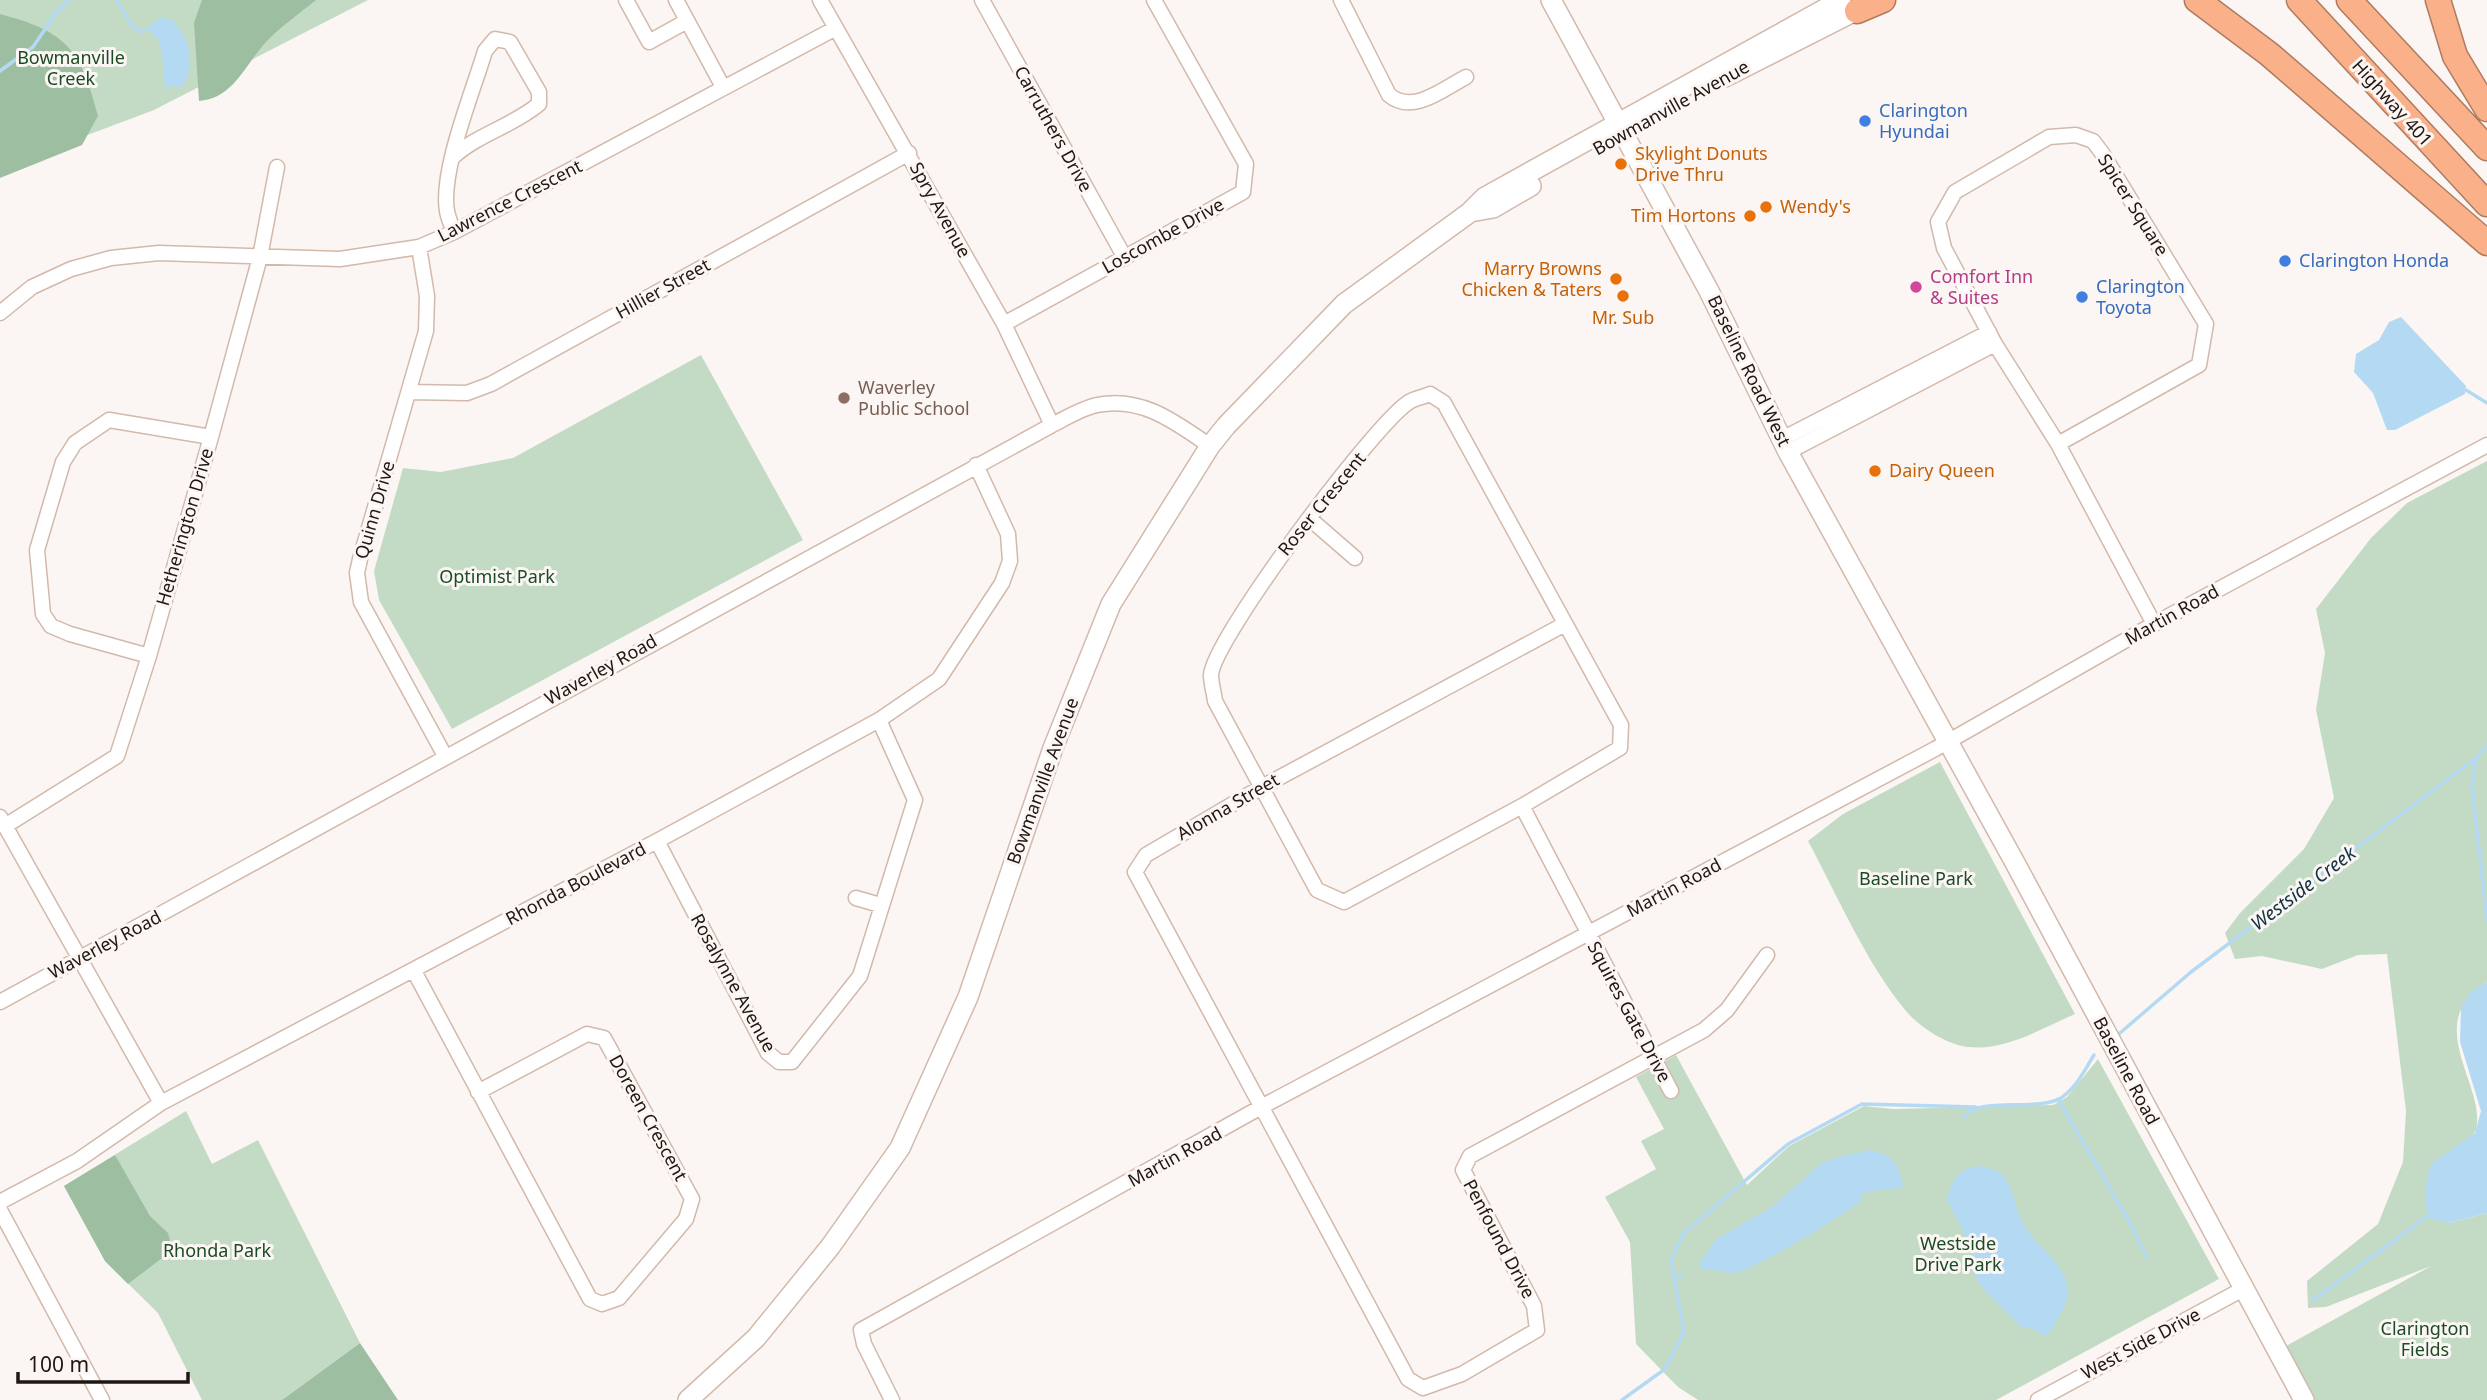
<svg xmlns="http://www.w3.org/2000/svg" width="2487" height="1400" font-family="'Noto Sans',sans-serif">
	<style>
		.green { fill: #c3dbc5 }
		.forest { fill: #9ebea1 }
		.water { fill: #b3daf2 }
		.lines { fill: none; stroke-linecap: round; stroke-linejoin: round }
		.stream { stroke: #b3daf2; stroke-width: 3.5 }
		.street-casing { stroke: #d2b9ab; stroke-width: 17 }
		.secondary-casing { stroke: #d2b9ab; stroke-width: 22 }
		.highway-casing { stroke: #ae7b60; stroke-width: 27 }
		.street { stroke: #fff; stroke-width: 14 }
		.secondary { stroke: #fff; stroke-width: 19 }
		.highway { stroke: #fab18a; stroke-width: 24 }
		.shop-dot { fill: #3f7fe0; stroke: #fbf6f3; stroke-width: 2.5 }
		.food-dot { fill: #e8710a; stroke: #fbf6f3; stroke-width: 2.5 }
		.hotel-dot { fill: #d1479c; stroke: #fbf6f3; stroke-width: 2.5 }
		.education-dot { fill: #8d6e63; stroke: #fbf6f3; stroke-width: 2.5 }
		.labels { text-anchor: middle; stroke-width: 6; stroke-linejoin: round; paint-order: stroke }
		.park-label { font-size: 18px; fill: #1a4b25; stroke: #fbf6f3 }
		.street-label { font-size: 18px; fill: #201712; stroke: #fbf6f3 }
		.shop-label { font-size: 18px; fill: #366cbe; stroke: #fbf6f3; text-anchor: start }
		.food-label { font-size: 18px; fill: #c56008; stroke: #fbf6f3; text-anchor: start }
		.hotel-label { font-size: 18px; fill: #b23c85; stroke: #fbf6f3; text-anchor: start }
		.education-label { font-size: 18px; fill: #785e54; stroke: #fbf6f3; text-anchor: start }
		.water-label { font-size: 19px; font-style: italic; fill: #103244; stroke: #fbf6f3 }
	</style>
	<rect width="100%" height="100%" fill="#fbf6f3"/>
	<path class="green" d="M0,0H368L154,110L0,168Z
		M701,355L803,540L452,729L379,600L374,571L403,468L441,472L513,458Z
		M2487,461V982C2420,1023 2487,1086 2476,1130C2473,1137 2463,1143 2456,1148L2449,1223L2487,1213V1400H2315L2286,1346L2431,1266L2326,1307L2308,1308L2307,1281L2378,1224L2403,1162L2406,1111L2387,954L2358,955L2322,969L2262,956L2235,959L2225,933L2240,913L2304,849L2334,798L2316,710L2325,653L2316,609L2371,538L2407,503Z
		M1940,762L2075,1014C2043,1028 2005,1051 1969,1047C1949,1046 1919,1027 1906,1011C1866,963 1837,895 1808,841L1843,814Z
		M1676,1055L1747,1185L1789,1146L1864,1106L1893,1109L2053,1105L2067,1097L2098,1059L2219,1279L1996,1400H1698L1678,1387L1636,1344L1630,1242L1605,1197L1656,1169L1641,1141L1664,1129L1636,1077Z
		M186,1111L212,1164L258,1140L360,1343L282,1400H202L158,1313L105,1261L64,1186Z"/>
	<path class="forest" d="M202,0H316C299,14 280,27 266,42C245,65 233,99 199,101L194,23Z
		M0,14C68,32 81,50 98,116L82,145L0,178Z
		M115,1155L150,1216L168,1233L171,1245L166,1255L128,1284L105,1261L64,1186Z
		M360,1343L398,1400H282Z"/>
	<path class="water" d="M160,18L171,19C188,35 199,66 181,87L170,86L165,91C166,81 161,56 160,41L151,32H142Z
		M2401,317L2466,386L2465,394L2395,430H2387L2373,393L2354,372L2356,354L2379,340L2389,322Z
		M2487,982V1213L2449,1223L2431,1219C2421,1200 2426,1184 2431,1164L2475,1133L2481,1111L2460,1042L2461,1007L2471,992Z
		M1870,1150C1894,1154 1900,1167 1903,1187C1891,1190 1878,1189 1863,1193L1861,1201C1843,1215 1752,1272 1734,1273C1725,1273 1714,1269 1702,1270L1699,1264L1716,1239L1772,1207L1818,1166L1834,1158Z
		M1977,1166C2016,1169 2009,1197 2023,1223C2041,1255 2085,1272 2060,1315C2055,1323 2053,1332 2044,1336L2034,1329L2021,1327L1984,1290L1971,1269V1247L1947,1200C1952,1180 1956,1171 1977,1166Z"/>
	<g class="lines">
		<path class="stream" d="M117,0L131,25L142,32
			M0,71L33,47L56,13L69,0
			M2466,390L2487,403
			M2476,760L2472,785L2487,921
			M2120,1033L2191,972L2476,758L2487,746
			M2058,1099L2130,1223L2147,1258
			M1964,1117C1976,1096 2037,1112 2061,1098C2076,1088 2085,1070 2094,1055
			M1675,1278L1682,1275
			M2313,1300L2429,1215
			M1622,1400L1665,1369L1684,1332L1671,1259L1684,1233L1788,1144L1862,1104L1976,1107"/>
		<g class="street-casing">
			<path id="street" d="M626,0L649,42L687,21
				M676,0L723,87
				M820,0L1004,324L1052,425
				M982,0L1125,258
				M1341,0L1389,95C1413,115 1443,89 1466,77
				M2076,135L2093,141L2102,153L2206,324L2199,365L2058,444L1995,344L1944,248L1938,222L1955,192L2049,137Z
				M453,157C478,134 513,126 539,104V92L510,42L495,39L485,51C473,92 440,171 447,211C448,218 452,226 454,232
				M419,247L427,296L426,331L360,559L357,573L361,602L445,756
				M0,313L32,287L71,269L111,258L159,253L340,259L419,247L454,232L836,28
				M1004,324L1243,192L1246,164L1154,0
				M409,392L467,393L491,384L909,153
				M1430,394L1444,403L1621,725L1620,748L1522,806L1344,902L1317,890L1215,701C1214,693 1211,683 1211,675C1213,639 1376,422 1409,402C1415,398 1424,397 1430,394Z
				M1782,439L1989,332
				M2058,444L2154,624
				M1788,452L1995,344
				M1310,519L1355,558
				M1565,624L1260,788L1146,855L1135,872L1408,1379L1423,1388L1462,1374L1537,1330L1534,1306L1463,1170L1470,1156L1704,1030L1727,1010L1767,955
				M149,656L70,634L51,626L43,614L37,550L63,462L75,443L109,420L211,437
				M1522,806L1671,1091
				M0,817L161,1103
				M5,826L117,756L149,656L211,437L260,257L277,167
				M657,841L768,1053L779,1062H792L860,976L915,800L879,720
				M856,898L880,905
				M414,971L590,1299L602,1304L619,1298L686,1219L692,1199L604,1038L587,1034L478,1092
				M0,1002L1052,425C1066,418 1082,408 1097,405C1142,396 1175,422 1210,446
				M0,1202L77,1161L161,1103L657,841L879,720L939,679L1002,583L1010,561L1008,534L976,465
				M0,1210L102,1400
				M892,1400L864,1344L861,1330L1263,1106L1935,749L2154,624L2487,445
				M2038,1400L2243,1289"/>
		</g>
		<g class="secondary-casing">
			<path id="secondary" d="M1551,0L1709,291L1788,452L2014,861L2304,1400
				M1725,77L1867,5
				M1470,212L1493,208L1531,186
				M688,1400L756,1338L830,1247L900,1148L968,997L1053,748L1111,604L1210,446L1226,426L1344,304L1469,213L1485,197L1841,0"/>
		</g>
		<g class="highway-casing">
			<path id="highway" d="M2197,0L2269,54L2487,243
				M2299,0L2487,204
				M2349,0L2487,148
				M2438,0L2455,56L2487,109
				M1857,11L1883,0"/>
		</g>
		<use href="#street" class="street"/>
		<use href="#secondary" class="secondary"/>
		<use href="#highway" class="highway"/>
	</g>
	<g class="shop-dot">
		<circle cx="1865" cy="121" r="7"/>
		<circle cx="2285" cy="261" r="7"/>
		<circle cx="2082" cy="297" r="7"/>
	</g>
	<g class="food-dot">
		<circle cx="1621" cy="164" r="7"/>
		<circle cx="1766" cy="207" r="7"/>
		<circle cx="1750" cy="216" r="7"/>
		<circle cx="1616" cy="279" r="7"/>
		<circle cx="1623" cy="296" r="7"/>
		<circle cx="1875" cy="471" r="7"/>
	</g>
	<circle class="hotel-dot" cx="1916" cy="287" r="7"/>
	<circle class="education-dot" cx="844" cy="398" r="7"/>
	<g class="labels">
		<g class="park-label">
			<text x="71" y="64">Bowmanville<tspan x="71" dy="21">Creek</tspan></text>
			<text x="497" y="583">Optimist Park</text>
			<text x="1916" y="885">Baseline Park</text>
			<text x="1958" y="1250">Westside<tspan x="1958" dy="21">Drive Park</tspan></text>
			<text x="217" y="1257">Rhonda Park</text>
			<text x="2425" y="1335">Clarington<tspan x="2425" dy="21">Fields</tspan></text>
		</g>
		<g class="street-label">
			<text transform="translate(2392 103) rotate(48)" y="6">Highway 401</text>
			<text transform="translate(1671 108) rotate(-29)" y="6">Bowmanville Avenue</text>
			<text transform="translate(1053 129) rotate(61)" y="6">Carruthers Drive</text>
			<text transform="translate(510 201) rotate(-27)" y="6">Lawrence Crescent</text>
			<text transform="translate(2133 205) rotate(58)" y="6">Spicer Square</text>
			<text transform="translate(940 210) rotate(61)" y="6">Spry Avenue</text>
			<text transform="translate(1163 236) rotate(-29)" y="6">Loscombe Drive</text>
			<text transform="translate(663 289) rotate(-29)" y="6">Hillier Street</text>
			<text transform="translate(1749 371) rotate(64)" y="6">Baseline Road West</text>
			<text transform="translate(1322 504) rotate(-51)" y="6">Roser Crescent</text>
			<text transform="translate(375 510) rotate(-74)" y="6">Quinn Drive</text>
			<text transform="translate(185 527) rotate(-74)" y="6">Hetherington Drive</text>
			<text transform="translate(2172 615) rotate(-29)" y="6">Martin Road</text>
			<text transform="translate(601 670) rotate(-29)" y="6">Waverley Road</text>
			<text transform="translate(1043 781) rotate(-70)" y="6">Bowmanville Avenue</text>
			<text transform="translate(1228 807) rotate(-30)" y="6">Alonna Street</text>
			<text transform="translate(576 884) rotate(-28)" y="6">Rhonda Boulevard</text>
			<text transform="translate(1674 888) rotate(-28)" y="6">Martin Road</text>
			<text transform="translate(105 945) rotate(-28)" y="6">Waverley Road</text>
			<text transform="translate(733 983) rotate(61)" y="6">Rosalynne Avenue</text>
			<text transform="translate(1629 1012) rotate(62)" y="6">Squires Gate Drive</text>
			<text transform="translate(2126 1071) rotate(62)" y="6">Baseline Road</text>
			<text transform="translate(648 1118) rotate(61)" y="6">Doreen Crescent</text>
			<text transform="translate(1175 1157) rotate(-29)" y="6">Martin Road</text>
			<text transform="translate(1499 1239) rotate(62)" y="6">Penfound Drive</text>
			<text transform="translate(2141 1344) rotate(-28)" y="6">West Side Drive</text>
		</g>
		<g class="shop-label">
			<text x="1879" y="117">Clarington<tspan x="1879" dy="21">Hyundai</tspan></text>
			<text x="2299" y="267">Clarington Honda</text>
			<text x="2096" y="293">Clarington<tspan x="2096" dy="21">Toyota</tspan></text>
		</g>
		<g class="food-label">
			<text x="1635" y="160">Skylight Donuts<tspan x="1635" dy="21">Drive Thru</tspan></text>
			<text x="1780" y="213">Wendy's</text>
			<text x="1736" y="222" text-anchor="end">Tim Hortons</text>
			<text x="1602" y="275" text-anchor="end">Marry Browns<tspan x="1602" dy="21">Chicken &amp; Taters</tspan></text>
			<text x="1623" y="324" text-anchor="middle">Mr. Sub</text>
			<text x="1889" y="477">Dairy Queen</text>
		</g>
		<g class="hotel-label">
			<text x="1930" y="283">Comfort Inn<tspan x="1930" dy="21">&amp; Suites</tspan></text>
		</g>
		<g class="education-label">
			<text x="858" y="394">Waverley<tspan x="858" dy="21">Public School</tspan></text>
		</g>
		<g class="water-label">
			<text transform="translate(2303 888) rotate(-37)" y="7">Westside Creek</text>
		</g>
	</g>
	<path d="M18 1372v10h170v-10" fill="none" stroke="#201712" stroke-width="3.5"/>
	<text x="28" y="1372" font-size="21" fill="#201712" stroke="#fbf6f3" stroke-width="5" paint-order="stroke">100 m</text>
</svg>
